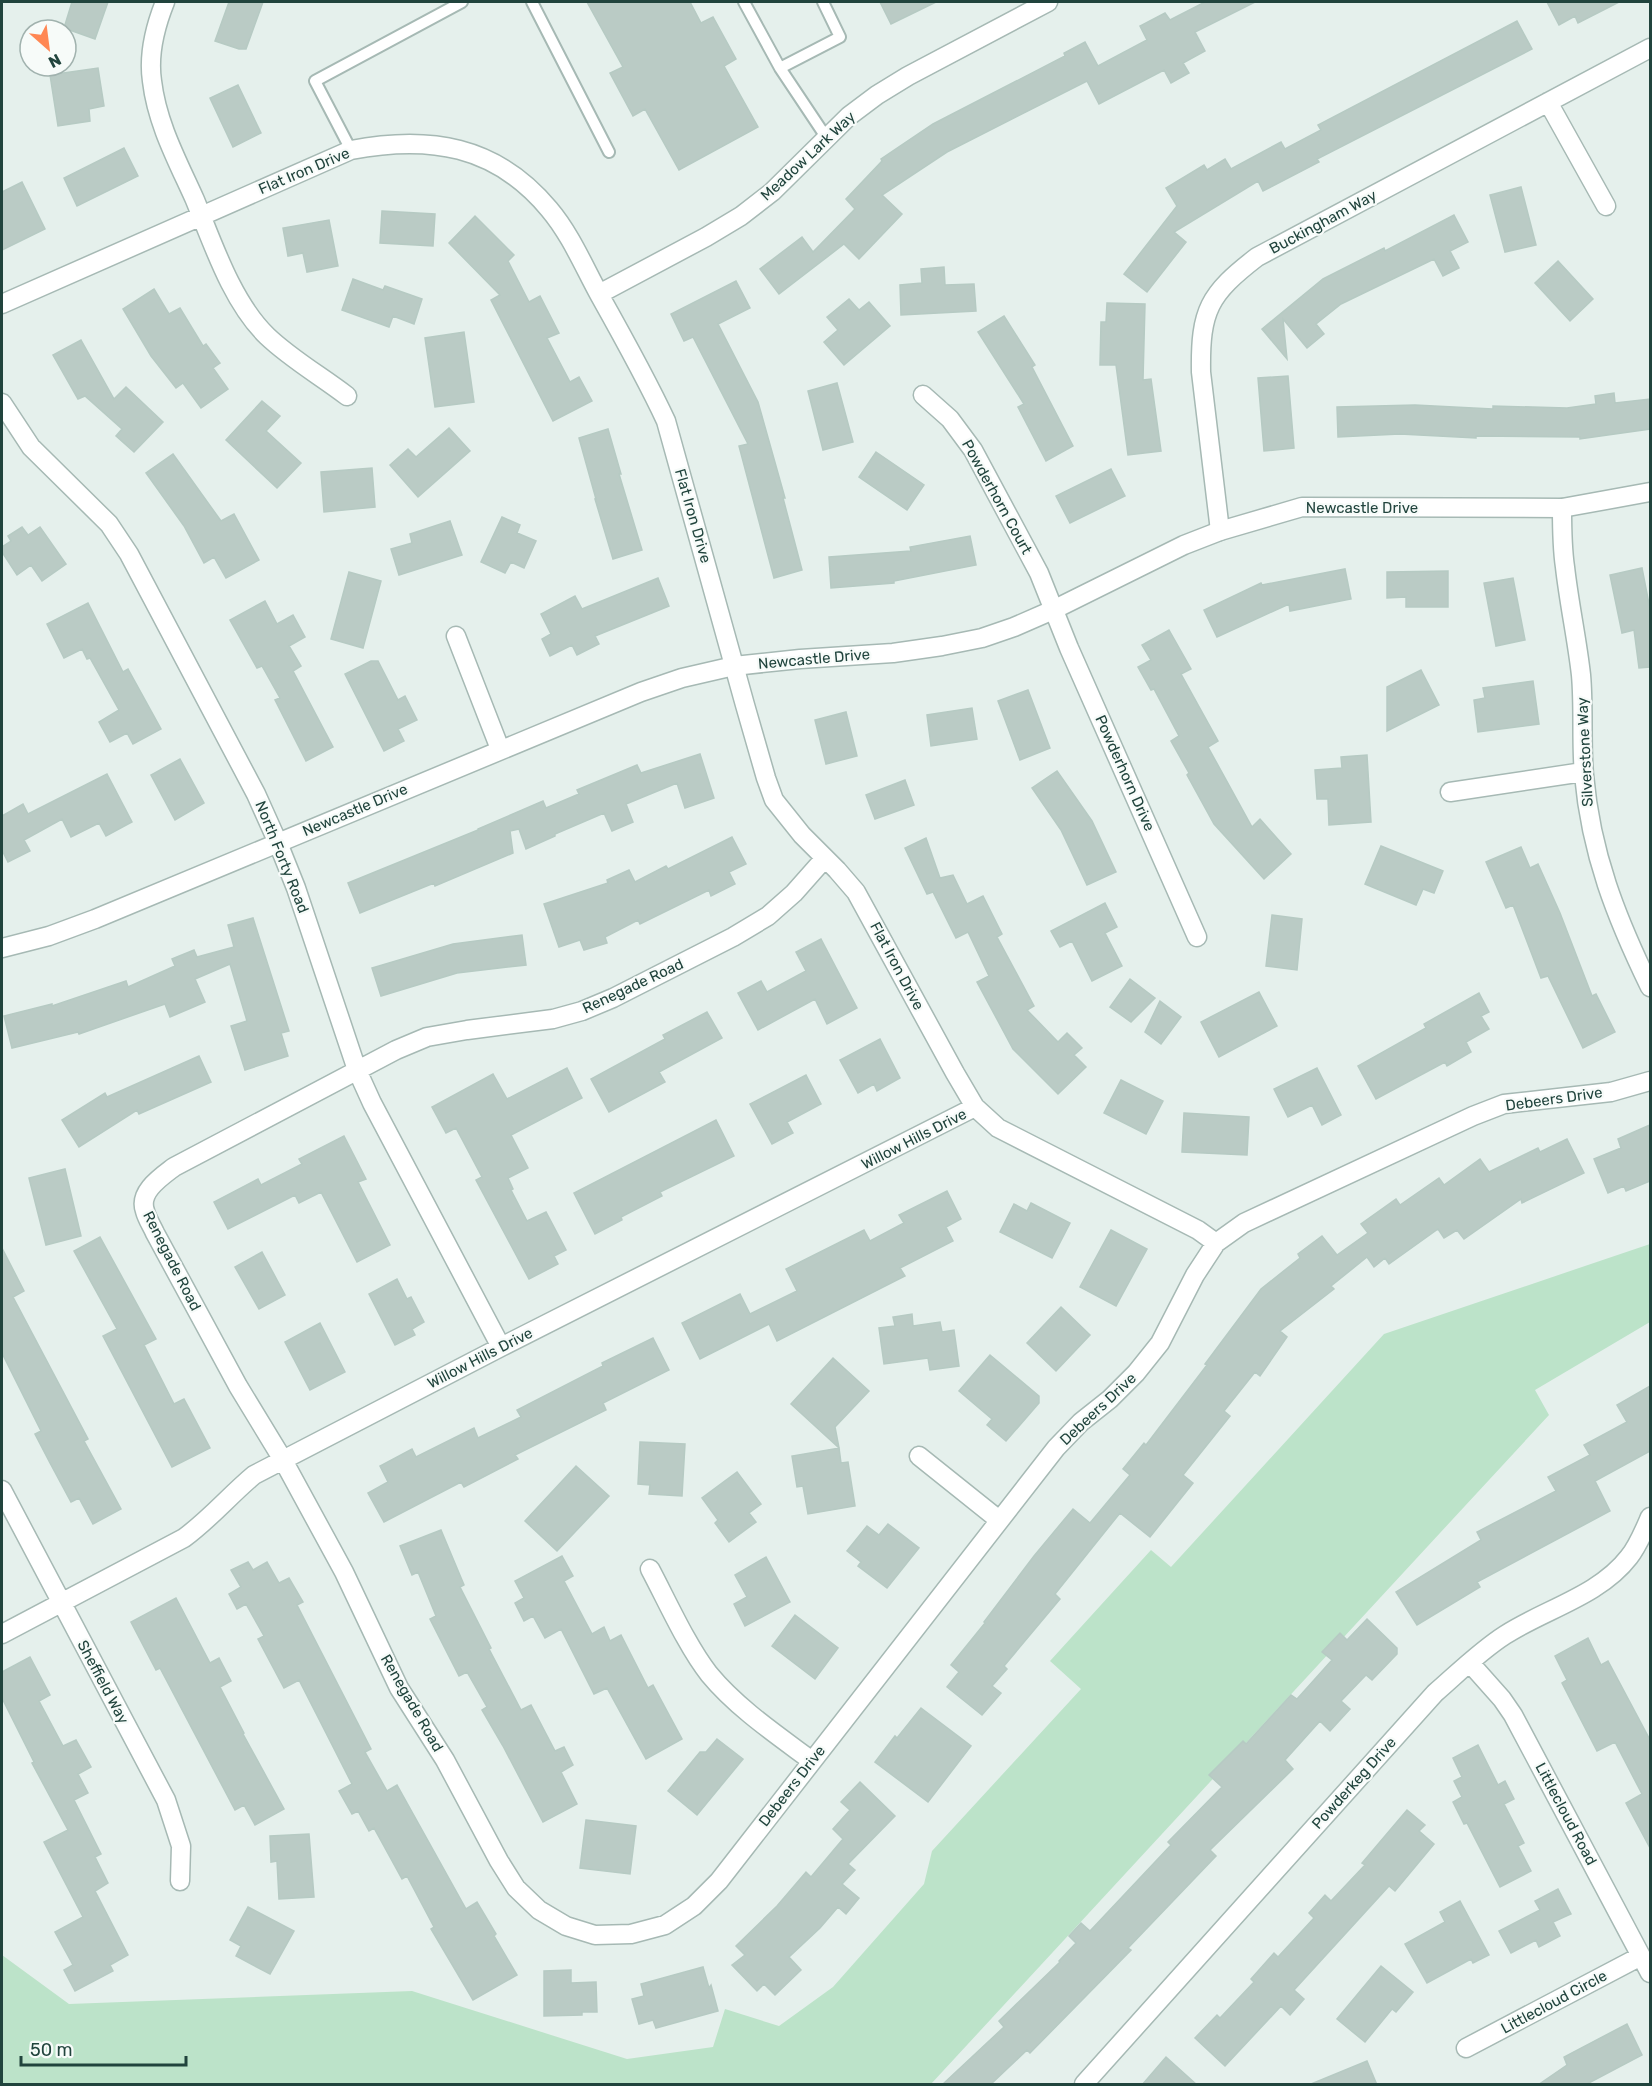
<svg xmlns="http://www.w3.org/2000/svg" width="1652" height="2086" font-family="Rubik,sans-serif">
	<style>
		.green { fill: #bce3c9 }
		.building { fill: #bacbc5; stroke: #b6cac3; stroke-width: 1.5 }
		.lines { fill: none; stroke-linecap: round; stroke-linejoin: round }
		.service-casing { stroke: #a6b9b4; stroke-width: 14 }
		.minor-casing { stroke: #a6b9b4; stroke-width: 21 }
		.tertiary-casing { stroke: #a6b9b4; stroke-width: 21 }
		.service { stroke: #fff; stroke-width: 10 }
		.minor { stroke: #fff; stroke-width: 18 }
		.tertiary { stroke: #fff; stroke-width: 18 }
		.labels { text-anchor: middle; stroke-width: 4.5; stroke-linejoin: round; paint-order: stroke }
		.street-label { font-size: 15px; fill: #21443d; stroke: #f7fbf9 }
	</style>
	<rect width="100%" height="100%" fill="#e5f0ec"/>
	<path class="green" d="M1650,1244V1322L1535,1390L1549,1415L931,2084H2V1955L69,2004L412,1991L627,2059L713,2047L725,2009L779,2026L833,1987L924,1884L932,1851L1081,1689L1050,1661L1151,1550L1171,1567L1384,1334Z"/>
	<path class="building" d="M72,2H108L95,39L64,28Z
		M229,2H263L246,49H239L215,41Z
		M587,2H690L701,23L713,17L736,59L724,66L758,127L679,170L645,109L633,116L610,73L623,67Z
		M880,2H936L891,24Z
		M1205,2H1255L1195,32L1205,51L1183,63L1189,73L1171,83L1164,70L1099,104L1087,81L947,152L882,195L902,214L859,259L844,244L779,294L760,269L802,237L813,252L855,209L846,199L882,161L881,159L933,124L1065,56L1064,53L1085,42L1098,66L1147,40L1140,26L1165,13L1170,20Z
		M1547,2H1619L1578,23L1575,16L1559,25Z
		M1517,21L1532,49L1317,159L1319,162L1263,191L1258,181L1174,232L1186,242L1147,292L1124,274L1177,206L1166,188L1204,165L1207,170L1225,159L1231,169L1281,142L1285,149L1321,130L1318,125Z
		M98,68L104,106L89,109L90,121L58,126L50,75Z
		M238,85L261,133L233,147L210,98Z
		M124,148L138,176L77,206L64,178Z
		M22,182L45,229L2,250V192Z
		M1521,187L1536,245L1505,252L1490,195Z
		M382,211L435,214L433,246L380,243Z
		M1454,215L1468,242L1450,251L1459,268L1443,276L1434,259L1341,304L1316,324L1324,334L1307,348L1283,319L1287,359L1262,329L1323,279L1384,248L1385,251Z
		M475,216L514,255L508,261L529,302L540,296L559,333L547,338L570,382L579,377L592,401L553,421L491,300L500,295L449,243Z
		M329,220L338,266L307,272L303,253L288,256L283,228Z
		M1558,261L1593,299L1570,321L1535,283Z
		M944,267L945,285L974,284L976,311L901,315L900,285L922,283L921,269Z
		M353,279L383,290L385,286L422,299L414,324L393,316L389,327L342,310Z
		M736,281L750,308L718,324L758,402L785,498H783L802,570L774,578L739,446L748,444L693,337L684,341L671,314Z
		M154,289L169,314L180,308L203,346L206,344L220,363L213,368L228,389L201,408L183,383L176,388L151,356L123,309Z
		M849,299L859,310L869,302L890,326L844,365L824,342L838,330L827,317Z
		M1107,303L1145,304L1143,380L1151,379L1161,451L1128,455L1116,365H1100L1101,322H1106Z
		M1004,316L1035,365L1032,367L1073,446L1046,461L1018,407L1024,404L978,332Z
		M464,332L474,402L435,407L425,338Z
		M81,340L114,399L126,387L163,422L134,452L116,436L122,429L85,396L78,399L53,355Z
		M1288,376L1294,448L1264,451L1258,378Z
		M837,383L853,442L823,450L808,391Z
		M1614,393L1615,403L1650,399V429L1580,439V437L1476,436V438L1400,434L1338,437L1337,407L1415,405L1493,409V406L1567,408L1596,404L1595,396Z
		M262,401L280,416L266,431L301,463L277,488L226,440Z
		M449,428L470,451L418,497L390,465L408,449L416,457Z
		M608,429L621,474H619L642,550L613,559L595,499H596L579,438Z
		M876,452L924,485L907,510L859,477Z
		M173,454L221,521L234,514L259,560L226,578L214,557L204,563L184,526L146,473Z
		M372,468L375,507L324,512L321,472Z
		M1111,469L1125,496L1070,523L1056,496Z
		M502,517L520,525L517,533L536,541L524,568L511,562L505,573L481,562Z
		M450,521L462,555L399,575L391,549L412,543L410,534Z
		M22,527L28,535L40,527L66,564L42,581L31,565L17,575L2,552V547L11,541L8,536Z
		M970,536L976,565L894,581V583L831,588L829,557L911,551L910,547Z
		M1642,568L1650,609V667L1639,668L1634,630L1622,633L1610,575Z
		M1345,569L1351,599L1290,611L1289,604L1217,637L1204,610L1261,583L1262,585Z
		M1448,571V607H1406V597L1387,598V572Z
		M349,572L381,581L363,648L331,639Z
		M658,578L669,606L595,636L599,644L577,655L572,645L550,656L542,639L551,634L541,614L575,596L582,609Z
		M1513,578L1525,640L1496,646L1484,583Z
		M265,601L277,624L293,615L305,637L289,646L301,666L293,671L333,747L306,761L275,700L280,698L262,666L257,668L230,620Z
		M88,603L123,672L128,669L161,729L133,744L127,733L110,742L99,722L119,710L90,658L87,659L82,649L64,658L47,624Z
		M1169,630L1191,669L1181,674L1218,741L1208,747L1252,827L1260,819L1291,854L1264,879L1214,824L1187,775L1189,773L1171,741L1179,736L1154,689L1151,690L1138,667L1151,660L1142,645Z
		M371,661H378L398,700L405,696L417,720L398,729L404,741L384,751L345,674Z
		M1421,670L1439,705L1387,731V687Z
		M1533,681L1539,724L1478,732L1474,700L1485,698L1483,688Z
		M1028,690L1050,748L1020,760L998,701Z
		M972,708L977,739L931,746L927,715Z
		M846,712L857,756L826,764L815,720Z
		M700,754L714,798L685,808L677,783L626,804L633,822L612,831L604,813L555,834V836L526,849L519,829L510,831L513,853L435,886L434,883L360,913L348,883L478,830V829L543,801L546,808L579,794L577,790L637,765L641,773Z
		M1367,755L1371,822L1329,825L1328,799H1317L1315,770L1342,768L1341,757Z
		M180,759L204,803L175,820L151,775Z
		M1057,771L1092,821L1116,872L1087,885L1061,830L1032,788Z
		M107,774L132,822L106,836L99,823L71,837L62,819L24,840L30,851L8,862L2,850V816L23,804L28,814Z
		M905,780L914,805L875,819L866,795Z
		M732,837L746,864L729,872L735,884L711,896L709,890L640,924L638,920L605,937L607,943L584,950L580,940L559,947L544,904L608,883L607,880L629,870L635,882L666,866L668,869Z
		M926,838L940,878L953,875L967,904L983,896L1002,934L997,937L1034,1006L1027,1010L1058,1042L1067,1033L1082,1048L1074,1055L1086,1067L1058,1094L1013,1049L977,982L989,976L968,932L956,938L933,892L927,894L905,848Z
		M1381,846L1443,871L1434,893L1423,889L1416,905L1365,884Z
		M1521,847L1530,868L1538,864L1560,913L1592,996L1596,994L1615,1032L1583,1048L1548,976L1541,978L1513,905L1506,908L1486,862Z
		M1105,903L1117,927L1105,933L1122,966L1092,981L1072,941L1060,947L1051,931Z
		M1272,915L1302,919L1297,970L1266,966Z
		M253,918L289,1031L281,1033L288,1056L245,1070L231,1026L247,1021L230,964L195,979L205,1002L170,1017L165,1004L79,1034L78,1032L12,1048L4,1016L52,1004V1006L126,981L128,987L175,966L172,959L194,950L197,957L234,947L228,925Z
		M522,935L526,965L457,973L381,996L372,968L453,944Z
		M821,939L857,1008L827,1024L815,999L758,1030L738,993L761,981L767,992L806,971L796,952Z
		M1130,979L1155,998L1131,1022L1110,1007Z
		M1259,992L1277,1026L1219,1057L1201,1022Z
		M1479,993L1489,1012L1481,1016L1489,1029L1466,1042L1471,1052L1447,1066L1445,1062L1376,1099L1358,1066L1426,1028L1424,1024Z
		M1160,1001L1181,1017L1161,1044L1145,1032Z
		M707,1012L722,1038L659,1072L665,1082L609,1112L591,1079L665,1039L663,1035Z
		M880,1039L900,1078L877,1091L874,1084L858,1093L840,1060Z
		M199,1056L211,1082L139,1114L137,1110L79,1147L62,1120L105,1093L107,1097Z
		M567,1068L582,1098L511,1135L528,1168L508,1178L513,1189L511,1190L527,1221L546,1212L566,1250L554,1256L558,1264L529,1279L476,1180L482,1177L456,1128L446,1133L432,1107L493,1074L507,1099Z
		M1317,1068L1341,1115L1322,1125L1312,1105L1288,1117L1274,1089Z
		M806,1075L821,1104L787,1122L793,1133L772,1144L750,1104Z
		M1121,1080L1163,1101L1146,1134L1104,1113Z
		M1184,1113L1249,1117L1247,1155L1182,1152Z
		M716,1120L734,1156L660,1192L662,1196L621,1217L622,1220L595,1234L574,1193Z
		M1650,1125V1181L1626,1191L1624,1186L1608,1193L1594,1159L1621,1148L1618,1139Z
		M344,1136L366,1179L358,1182L390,1245L357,1262L321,1192L299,1203L295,1195L228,1229L214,1202L258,1179L261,1185L302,1164L299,1159Z
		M1567,1139L1584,1173L1522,1203L1521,1199L1464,1239L1457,1230L1444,1238L1438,1229L1389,1264L1385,1258L1374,1267L1367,1257L1331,1286L1334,1289L1280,1331L1287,1337L1260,1376L1255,1372L1224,1411L1230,1416L1183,1475L1193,1483L1150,1537L1120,1513L1055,1594L1060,1599L1004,1666L1007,1669L992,1686L1001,1693L982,1715L947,1687L959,1672L951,1665L985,1623L984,1622L1034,1556L1073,1509L1090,1523L1130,1475L1123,1469L1144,1443L1146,1445L1207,1365L1205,1364L1261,1289L1300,1258L1298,1254L1322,1236L1337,1255L1368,1233L1361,1224L1396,1199L1400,1205L1439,1178L1444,1185L1480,1159L1489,1172L1538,1148L1540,1152Z
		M65,1169L81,1236L46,1245L29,1178Z
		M947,1191L961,1219L946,1227L953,1241L900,1268L905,1276L777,1341L769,1324L700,1359L682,1323L740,1294L750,1314L797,1291L786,1269L864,1230L870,1241L904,1223L899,1215Z
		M1031,1203L1070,1223L1052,1258L1000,1232L1014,1204L1027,1211Z
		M1111,1230L1147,1249L1116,1306L1080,1287Z
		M100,1237L156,1339L144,1345L174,1404L184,1399L210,1448L172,1467L103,1336L117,1329L74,1251Z
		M2,1248L24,1291L13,1297L88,1439L84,1441L121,1509L93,1524L79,1498L71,1502L50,1463L35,1434L41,1431L2,1353Z
		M262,1252L285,1295L259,1309L235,1267Z
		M397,1279L407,1299L411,1297L424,1322L412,1329L415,1335L395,1345L369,1294Z
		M1061,1307L1090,1335L1056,1371L1027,1343Z
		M912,1314L913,1326L940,1322L942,1332L954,1330L959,1366L930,1370L928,1358L884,1364L879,1328L895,1326L893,1317Z
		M320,1323L345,1372L310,1390L285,1342Z
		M653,1338L669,1370L603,1403L606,1410L515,1455L518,1459L464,1487L461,1482L384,1522L368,1493L388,1482L380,1466L412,1449L416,1457L474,1428L478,1438L521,1417L517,1410L603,1366L602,1363Z
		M990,1355L1039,1396V1403L1006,1441L987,1425L992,1419L959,1391Z
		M833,1358L869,1391L835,1427L839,1448L791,1404Z
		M1650,1386V1451L1595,1481L1610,1511L1477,1582L1480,1587L1417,1625L1396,1592L1481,1540L1477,1532L1556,1491L1548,1477L1590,1455L1584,1445L1627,1422L1617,1405Z
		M640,1442L685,1444L682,1496L649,1494L650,1485L638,1484Z
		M839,1448L841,1463L848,1462L855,1506L808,1514L803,1486L797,1487L792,1456Z
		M576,1466L609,1496L557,1551L525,1521Z
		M737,1472L761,1504L749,1513L756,1522L729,1542L715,1523L718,1520L702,1498Z
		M888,1524L919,1548L887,1588L858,1566L861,1562L847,1551L867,1526L879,1535Z
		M441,1530L464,1585L460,1587L491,1648L489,1649L521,1710L531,1705L555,1751L564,1747L573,1765L561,1772L577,1804L543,1822L503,1746L482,1710L487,1707L467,1672L459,1676L430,1619L436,1616L418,1572L412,1575L400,1546Z
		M562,1556L573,1576L564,1581L592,1634L604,1627L610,1641L621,1635L648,1688L653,1685L682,1739L646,1759L607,1688L594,1694L561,1629L545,1638L533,1616L524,1621L515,1603L524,1598L515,1581Z
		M766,1557L790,1602L745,1626L734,1604L747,1597L735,1575Z
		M248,1562L253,1570L267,1562L279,1583L289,1578L303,1602L297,1605L371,1749L365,1752L387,1791L397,1785L466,1909L477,1902L496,1934L494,1936L517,1975L473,2000L431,1929L434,1927L407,1876L402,1879L374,1828L369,1831L358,1811L352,1814L339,1791L352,1784L299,1680L284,1688L258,1639L264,1636L246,1604L237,1609L229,1594L241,1587L231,1570Z
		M176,1598L210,1663L219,1658L231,1681L220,1687L244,1733L243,1734L284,1809L255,1825L244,1805L235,1810L160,1668L156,1670L131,1622Z
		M795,1615L838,1648L815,1679L772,1646Z
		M1367,1619L1397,1648V1654L1372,1680L1366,1675L1341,1701L1350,1709L1330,1731L1320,1721L1285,1760L1293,1769L1210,1850L1216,1856L1128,1948L1131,1950L1030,2053L1027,2050L990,2085H942L1004,2027L999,2021L1060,1962L1059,1961L1076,1943L1069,1936L1081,1923L1090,1931L1171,1845L1168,1842L1222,1787L1209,1775L1243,1741L1246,1744L1291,1695L1297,1699L1332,1660L1322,1652L1340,1633L1347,1640Z
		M1588,1638L1601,1665L1608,1661L1650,1740V1848L1626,1803L1642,1794L1615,1742L1597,1751L1562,1683L1567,1680L1555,1656Z
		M30,1657L50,1695L39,1701L63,1746L76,1740L91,1767L78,1774L88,1793L74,1800L101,1854L95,1857L108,1883L95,1891L128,1955L110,1965L113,1971L75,1991L64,1970L73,1965L55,1932L83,1917L44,1842L68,1830L32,1763L34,1762L2,1698V1672Z
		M921,1708L971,1746L928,1802L875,1762L895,1736L897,1738Z
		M717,1739L743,1759L697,1815L668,1791L700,1752H706Z
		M1478,1745L1498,1785L1505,1781L1514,1799L1504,1804L1524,1843L1518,1846L1531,1871L1500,1887L1467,1823L1464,1824L1453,1802L1462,1797L1454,1781L1462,1777L1453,1758Z
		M860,1782L895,1816L848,1864L855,1870L842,1884L859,1898L846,1914L838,1907L820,1928L789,1957L801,1970L775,1995L764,1984L757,1991L732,1965L745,1955L736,1946L777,1906L806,1872L811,1877L843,1839L833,1829L850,1810L841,1802Z
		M1407,1810L1425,1825L1419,1831L1434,1844L1395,1891L1389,1886L1294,1990L1304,1999L1290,2015L1281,2006L1225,2066L1195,2038L1217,2015L1220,2018L1254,1982L1251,1979L1274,1953L1278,1957L1314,1918L1309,1913L1325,1895L1331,1901L1365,1865L1362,1863Z
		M586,1820L636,1826L630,1874L580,1868Z
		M309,1834L314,1897L279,1899L277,1861L271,1862L270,1836Z
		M1558,1889L1571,1914L1553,1922L1560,1936L1539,1947L1536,1940L1511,1953L1499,1931L1540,1910L1535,1901Z
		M1460,1901L1489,1955L1473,1963L1471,1959L1427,1983L1405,1944L1445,1922L1440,1912Z
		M248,1907L294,1931L270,1974L236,1956L241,1946L230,1940Z
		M1381,1966L1413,1992L1396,2012L1392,2009L1365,2042L1337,2019Z
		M703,1967L709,1988L711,1985L718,2011L656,2028L653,2020L639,2024L632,1999L644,1996L641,1984Z
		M571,1970V1983L596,1982L597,2012H582V2015L544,2016V1971Z
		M1627,2024L1642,2055L1585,2085H1538L1567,2065L1564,2057Z
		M1166,2057L1197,2085H1142Z
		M1367,2061L1377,2085H1311V2084Z"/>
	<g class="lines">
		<g class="service-casing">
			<path id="service" d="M532,2L609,152
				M744,2L780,68L840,37L823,2
				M780,68L826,137
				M351,150L315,81L462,2"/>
		</g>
		<g class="minor-casing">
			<path id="minor" d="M165,2C155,27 148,54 152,81C157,124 178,162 195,200C213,244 232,302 267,336C291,359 321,376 347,396
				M1548,102L1606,206
				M599,294L706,237L741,216L772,192L849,116L877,95L908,76L1048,2
				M2,304L351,150C429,135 496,145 549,209C571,235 584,267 600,296C623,337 646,378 666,421L745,705L766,778L774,800L802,835L837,870L856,892L955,1073L975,1107L998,1128L1198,1230L1216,1243
				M923,395L950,419L973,450L1039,573L1069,648L1197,937
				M2,403L31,447L109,524L129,554L256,794L278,843L296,888L357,1070L372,1103L501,1347
				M1562,508C1562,528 1562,547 1565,567C1569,603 1577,639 1581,675C1584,708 1581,742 1584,775C1591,854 1616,917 1650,987
				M1220,531L1201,372C1200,310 1209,294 1257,257L1650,48
				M456,636L500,749
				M1450,792L1583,772
				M825,858L794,893L768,916L733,937L613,998L582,1011L553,1019L467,1030L427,1037L396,1050L174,1167C161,1177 138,1192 145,1211C147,1219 152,1226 155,1233L238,1386L283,1460L344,1572L399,1688L445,1760L499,1861L516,1888L539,1910L566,1926L595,1935L631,1934L665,1925L694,1906L719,1881L1056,1448L1081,1422L1110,1399L1136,1373L1160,1343L1195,1275L1216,1243L1244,1223L1473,1116L1504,1104L1611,1092L1650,1081
				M919,1456L999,1520
				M2,1490L166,1800L181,1846L180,1881
				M650,1569C667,1601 687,1646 709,1674C737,1708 777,1735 812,1761
				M2,1634L184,1538C210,1519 230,1495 254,1475L501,1347L975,1107
				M1470,1663L1502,1699L1513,1715L1650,1973
				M1466,2048L1641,1956
				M1084,2084L1435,1693C1458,1673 1480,1651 1505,1635C1545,1609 1599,1596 1629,1557C1638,1546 1644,1531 1650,1517"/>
		</g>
		<g class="tertiary-casing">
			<path id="tertiary" d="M2,948L49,936L95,919L641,692L682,678L734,666L800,659L893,653L942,646L982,638L1014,627L1053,610L1184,545L1220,531L1302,507L1562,508L1650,492"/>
		</g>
		<use href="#service" class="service"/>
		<use href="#minor" class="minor"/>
		<use href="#tertiary" class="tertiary"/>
	</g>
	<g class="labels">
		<g class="street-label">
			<text transform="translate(808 156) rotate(-43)" y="5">Meadow Lark Way</text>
			<text transform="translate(304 171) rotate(-23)" y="5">Flat Iron Drive</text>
			<text transform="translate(1323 222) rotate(-28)" y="5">Buckingham Way</text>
			<text transform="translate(997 497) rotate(61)" y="5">Powderhorn Court</text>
			<text x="1362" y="513">Newcastle Drive</text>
			<text transform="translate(693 516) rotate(74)" y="5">Flat Iron Drive</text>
			<text transform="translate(814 659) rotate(-5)" y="5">Newcastle Drive</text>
			<text transform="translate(1585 752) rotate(-93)" y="5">Silverstone Way</text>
			<text transform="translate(1125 773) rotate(66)" y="5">Powderhorn Drive</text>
			<text transform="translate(355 810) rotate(-23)" y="5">Newcastle Drive</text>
			<text transform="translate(282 857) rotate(68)" y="5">North Forty Road</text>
			<text transform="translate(897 966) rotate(62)" y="5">Flat Iron Drive</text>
			<text transform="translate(633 986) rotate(-25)" y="5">Renegade Road</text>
			<text transform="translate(1554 1099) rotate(-8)" y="5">Debeers Drive</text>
			<text transform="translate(914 1139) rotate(-27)" y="5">Willow Hills Drive</text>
			<text transform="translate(172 1261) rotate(63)" y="5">Renegade Road</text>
			<text transform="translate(480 1358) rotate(-27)" y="5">Willow Hills Drive</text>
			<text transform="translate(1098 1409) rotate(-43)" y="5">Debeers Drive</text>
			<text transform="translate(103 1682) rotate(62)" y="5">Sheffield Way</text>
			<text transform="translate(412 1703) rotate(60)" y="5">Renegade Road</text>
			<text transform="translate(1354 1783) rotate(-48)" y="5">Powderkeg Drive</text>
			<text transform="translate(792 1786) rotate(-52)" y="5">Debeers Drive</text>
			<text transform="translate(1566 1814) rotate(62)" y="5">Littlecloud Road</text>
			<text transform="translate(1554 2002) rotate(-28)" y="5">Littlecloud Circle</text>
		</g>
	</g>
	<rect width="1652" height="2086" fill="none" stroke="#21443d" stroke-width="6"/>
	<g transform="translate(48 48) rotate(152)"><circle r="28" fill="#f7fbf9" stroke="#a1b2ae" stroke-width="1.5"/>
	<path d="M0-4.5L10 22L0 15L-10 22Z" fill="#ff8754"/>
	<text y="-9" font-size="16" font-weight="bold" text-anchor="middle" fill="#21443d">N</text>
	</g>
	<path d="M21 2056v9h165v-9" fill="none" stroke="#21443d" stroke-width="3"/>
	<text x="30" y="2056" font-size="18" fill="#21443d" stroke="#f7fbf9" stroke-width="4.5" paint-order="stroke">50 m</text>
</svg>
